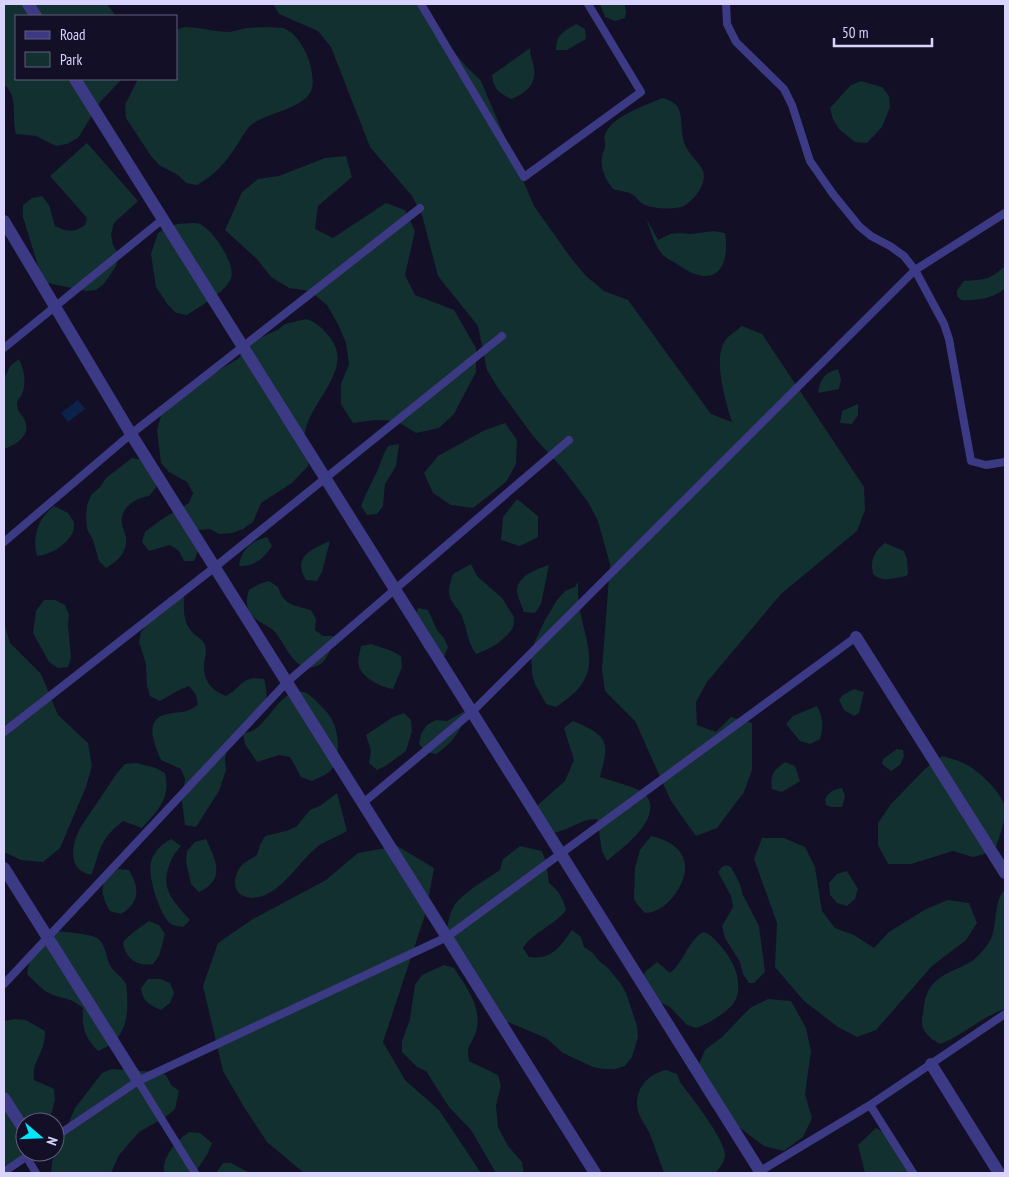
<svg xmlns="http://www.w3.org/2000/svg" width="1009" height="1177" font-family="'PT Sans Narrow',sans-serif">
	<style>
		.green { fill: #12302f }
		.water { fill: #0c2248 }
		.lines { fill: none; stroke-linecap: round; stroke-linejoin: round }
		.lane { stroke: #3d3a85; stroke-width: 8 }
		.street { stroke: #3d3a85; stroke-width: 12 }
	</style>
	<rect width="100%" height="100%" fill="#130f26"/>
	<path class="green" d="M4,4H107L116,16H16V79H122L101,101L78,138L67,144L56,146L36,136L16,134C11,116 19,97 4,84Z
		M273,4H416L464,64L481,81L534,206L571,258L586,276L604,291L628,300L711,414L732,422C726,402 711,356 727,338C731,334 737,330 742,326L762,334L864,487L865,510L857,531L781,594L707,682L696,702L697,725L716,732L731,717L752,723V770L744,792L717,828L696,836L671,801L635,721L605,691L602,670L610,564L598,521L588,502L563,469L533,436L498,388L487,370L478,326L438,276L422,215L412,196L370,147L331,47L318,31L279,14Z
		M600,4H625L626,13L625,18L615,21L605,17Z
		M576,24L585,29L586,39L567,50H556C556,35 563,32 576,24Z
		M184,27C200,27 215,32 230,32C236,31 242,28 248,28C255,27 276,27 283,28C296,32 307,51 310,64C312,73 315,85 310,93C298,111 266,112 250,126C245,131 241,139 237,145C226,162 215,175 197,185L186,183L178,175L159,165L151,156L126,118L125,105L138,79H176V30Z
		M530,48C530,56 533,61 534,68C537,84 524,95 511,99C498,92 494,90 492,75Z
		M861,81L882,87L889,96L890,107L882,127L867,143L855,142L839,129L833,119L830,108L851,85Z
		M662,98C688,104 678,122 684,142C687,152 695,158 701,167C710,180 696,199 684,206C675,210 651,209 643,204C638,201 636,196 632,194C626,191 619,191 613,189C606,179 600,170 602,157C602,153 605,150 605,146C606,142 603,139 605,135C611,116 645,106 662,98Z
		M87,143L138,201L114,223L111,234L113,245L119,255L116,266L104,284L96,290L86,291L43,282L23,217V205L32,198L42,196L49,205L55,226C67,232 74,233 85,225L87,218L50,176Z
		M346,156L352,177L318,206L315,229L333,238L386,203L405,210L415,231L405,275L415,295L454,310L476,348V372L454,414L439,428L416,433L397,421L375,420L353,423L341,404V384L349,364L346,343L338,324L327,305L310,291L289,288L271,277L257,259L225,230L242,192L258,179L279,176L325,158Z
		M646,218L658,240L670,234L680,233L691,234L714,231L725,233C731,273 711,289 677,264C673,261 668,260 664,256C654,246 651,231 646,218Z
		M177,224C184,224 194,222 200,224C213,230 236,264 231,278C226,292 199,307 187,315L176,313L168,305L156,287L151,254L158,233L167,227Z
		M1005,266V288C996,298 975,301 961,300L957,296V290L964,281C986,279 988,281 1005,266Z
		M306,319C316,322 320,326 327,334C358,367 311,399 305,432C303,443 309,454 308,466L292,483L261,503L253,522L243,529L232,533L219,534L210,529L198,530V551L194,561H184L179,551L170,545L149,551L142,542L145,532L162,519L189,503L193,493L187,482L169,472L161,463L157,430L163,409L190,388L239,358L247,344L277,330L285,324Z
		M19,359C24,370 27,382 22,394C20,398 17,400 17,404C17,413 23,414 25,421C31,436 16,445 4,449V379L10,366Z
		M838,369L841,379L839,389L818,393C821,378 823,374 838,369Z
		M858,404V415L852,424L840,423L842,411Z
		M505,423L517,440L516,464L506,482L473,508L451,505L433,493L424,473L438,456L483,431Z
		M399,444L396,466L385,484L383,506L377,514L367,515L361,506C365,495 370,486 375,476C380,466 382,456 388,446Z
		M132,458L143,460L157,476L156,488L149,496C135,498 119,508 122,525C124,531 127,537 126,544C124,556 115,563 106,568L99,561L93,540L87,529L86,517L87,506L91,495L100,487L106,478Z
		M517,499L538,516V537L520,546L501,540L503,517Z
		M54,506L68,513L74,522C74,526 74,531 72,534C65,546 50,555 37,556C32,537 38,518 54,506Z
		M267,537L272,546C264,558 254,567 239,566C241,550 251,541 267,537Z
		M330,541L322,572L317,581L306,580C292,557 311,549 330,541Z
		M885,543L904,551L907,559L908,574L906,576C895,578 882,583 873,574C870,560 874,551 885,543Z
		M471,564L477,576L502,598L514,617C514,621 514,626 512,629C505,640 489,650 476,654C467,642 467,627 461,614C457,608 450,601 449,594C448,587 451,581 453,574Z
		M549,565L541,604L535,613L524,612C522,606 518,598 517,592C516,576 537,569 549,565Z
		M269,581L278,587C284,606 294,605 311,610L316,619L315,630L323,636H334C333,647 330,652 324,661C321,664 319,665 314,667C295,674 284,641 274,631C267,624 255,622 250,612C245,605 247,597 249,590L259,584Z
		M578,582C578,590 578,598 579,605C587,651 606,675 556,707L546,704L535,684L532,674L531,650L545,620L557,600L565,591L575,587Z
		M184,595C184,610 182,622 194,634C198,637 203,640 205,645C207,652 205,657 204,664C203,680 211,690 226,696C243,687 241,675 264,679C272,705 260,715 244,733C266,732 276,694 297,692C306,690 310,696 316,701C320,706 326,710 329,715C339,728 342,757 331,770C327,775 317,778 312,781L301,777L290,757L279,755L257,762L245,744L243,734L227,747L225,759L226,770L219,791L196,827L185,825L182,801L185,779L181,769L161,760C155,746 142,718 168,714C182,711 184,714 198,705L196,695L189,686L179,690L160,701L150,696L147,686L146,664L139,642L141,632L169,597Z
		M44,600H55L65,605L69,615L68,625L71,658L68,667L58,668L49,662L33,633L36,611Z
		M418,608L428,610L437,630L444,638L448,647L444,657L433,658C419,646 412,626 418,608Z
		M4,622L10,643L41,674L58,715L88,743L92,766L86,787L60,848L43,862L21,860L4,852Z
		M371,644L392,651L401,656L402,667L393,689C381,687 364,679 359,667C357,660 360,652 361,646Z
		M854,689L864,692L859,713L854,716L844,710L839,700L843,695Z
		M817,706C823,718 824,725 820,739L810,744L800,741L786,724L793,716Z
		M468,709C463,728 453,743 436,754L426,752L419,744L421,734L427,725L436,720L447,721Z
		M404,713L411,720L412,731L406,751L387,765L377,770L369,763L371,751L366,735L393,717Z
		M573,721C608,736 610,740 600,777C608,780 639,788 644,793C667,816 622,848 607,861L602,851L597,819C577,819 568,834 546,833L532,814L539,804L565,781L574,760L564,728Z
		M897,749L903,750L904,756L900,765L891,771L882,764L883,759Z
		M942,756C948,758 955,759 961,762C975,767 1004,793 1005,809C1006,822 998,839 995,851L973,857L953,851L911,864H888L878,845V823L891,804L925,769Z
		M785,762L795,766L800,781L782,792L772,789C770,774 773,771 785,762Z
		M136,763L156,768L165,773C171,799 158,810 142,828L123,821C115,827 106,836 102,845C97,854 96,865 91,875C88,874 82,872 80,870C68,860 74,840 80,828L117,773L125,764Z
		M842,788L845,796L842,807H831L826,805L825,799C829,792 834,789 842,788Z
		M337,793L347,831C338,837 326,840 317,847C299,862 287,885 265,895C244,904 227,891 239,869C242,863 252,859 257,855L260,845L265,836L286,831L296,827L310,810L320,806Z
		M651,836C683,843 695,864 676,893C669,903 658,913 645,913L636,903L634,898L635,868L640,850Z
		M762,838H784L805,847L815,867L822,911L835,928L854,935L874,948L889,932L926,909L948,900L969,903L977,923L966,940L932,966L876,1030L857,1037L838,1027L804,1001L775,967L777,923L754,859Z
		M171,839L181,846C175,853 172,857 169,866C160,890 175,903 190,920L183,927C179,926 174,926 171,924C160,916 147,875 151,862C154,851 162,844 171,839Z
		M206,839C216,861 226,879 199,892L191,884L186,862L187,851L195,842Z
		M397,846L434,868L426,912L383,1042L405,1080L439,1110L481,1173H304L267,1142L244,1107L223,1071L203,986L218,943L253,919L326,880L358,853Z
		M520,846L542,851L546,862L549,883C559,891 563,898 566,910C554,926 534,931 523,948L529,957C552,960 560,947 572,930L581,937L584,947L593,953L599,961L608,968L621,984L626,993L637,1026L638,1037L632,1057L625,1066L615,1069H603L593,1067L563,1053L546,1038L503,1020L446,937C448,927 448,915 454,906C461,894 488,878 500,870L503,859Z
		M726,865L731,867L739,882L743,895L759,926L765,972L754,983H749L743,974L740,962L725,938L722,926L733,907L731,896L718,872L722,867Z
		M118,869L129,870C140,889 140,902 121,914L110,911C105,903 99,890 105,880C108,876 115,872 118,869Z
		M847,871L858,889L855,899L847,906L837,903L830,895L829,883L837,874Z
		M1005,890V1009C981,1017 964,1035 940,1044C927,1037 919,1029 923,1014C924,1005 925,995 930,988C940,973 958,970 972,961C978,957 984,949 988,944C999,929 992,901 1005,890Z
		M149,921L159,925L165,934L159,956L153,964C136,967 125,958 123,942C131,933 140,928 149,921Z
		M57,931C66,932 89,934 95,937C107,943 105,957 111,967C115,973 123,978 126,984C127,987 127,992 127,996C129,1021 123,1042 98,1051C84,1037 82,1027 83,1008C70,997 66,1000 53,995C43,991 35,982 27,974C30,953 41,943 57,931Z
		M703,932C709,933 711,936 715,940C730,954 744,978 736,999C732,1010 707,1025 696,1028L687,1025L670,1007L650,998L643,977L645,972L657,962L670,973C684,962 687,942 703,932Z
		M444,965L454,968C466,987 483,1007 476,1032C471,1046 466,1044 469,1061L498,1075L501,1086L496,1105L498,1127L508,1146L522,1162L524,1173H496L471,1130L449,1107L426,1071L417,1067L402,1052V1041L410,1019L415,985L422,975Z
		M148,979H160L170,983L174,993L170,1003L161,1010C148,1004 143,1002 141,988Z
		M768,999L791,1001L806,1028L811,1051L805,1094L812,1118L803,1137L784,1151L764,1146L712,1107L701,1089L697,1069L705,1050L722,1037L750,1008Z
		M15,1019L26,1020L45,1031C46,1053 31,1061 34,1080L54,1089L55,1100L49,1122H25V1152H34L9,1166L4,1165V1021Z
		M112,1069L156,1072L166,1075L171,1085L179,1091L175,1109L167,1116L139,1132L119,1155L111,1173H51L52,1162L75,1108L102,1073Z
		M666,1070L677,1074L680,1082C691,1097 726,1140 725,1156C724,1163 719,1169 715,1173H664C659,1160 655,1146 649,1132C645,1125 640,1118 638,1111C633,1091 647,1074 666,1070Z
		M876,1128L895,1139L917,1173H865L858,1145Z
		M189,1132L200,1133L212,1143L208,1153L195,1173H164C162,1157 176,1141 189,1132Z
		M223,1163H231L250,1173H216Z"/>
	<path class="water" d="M78,400L85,409L68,422L61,413Z"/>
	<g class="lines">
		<path class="lane" d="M421,4L524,177L641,92L588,4
			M726,4L727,24L736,42L784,89L792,105L810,161L833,194L859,226L871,236L890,246L904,256L915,270L944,324L949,339L971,461L986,465L1005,462
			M4,348L163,219
			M4,542L131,434L420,208
			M4,732L215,567L502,336
			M363,803L472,712L915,270L1005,213
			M4,984L287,682L569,440
			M138,1081L195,1173
			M870,1105L913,1173
			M55,1137L138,1081L447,937L856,637
			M26,1156L36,1173
			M4,1172L33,1152
			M757,1173L870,1105L1005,1014"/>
		<path class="street" d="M28,4L36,16
			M75,79L761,1173
			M4,221L131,434L595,1173
			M856,637L1005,873
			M4,868L138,1081
			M931,1064L999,1173
			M4,1098L25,1131"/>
	</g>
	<rect width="1009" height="1177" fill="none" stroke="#d9d4ff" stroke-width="10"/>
	<rect x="15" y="15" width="162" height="65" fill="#130f26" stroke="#625e7d"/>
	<rect x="25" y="31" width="25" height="8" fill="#3d3a85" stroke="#625e7d"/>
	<text x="60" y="40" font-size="15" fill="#d9d4ff">Road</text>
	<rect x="25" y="52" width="25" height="15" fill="#12302f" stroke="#625e7d"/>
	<text x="60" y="65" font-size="15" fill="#d9d4ff">Park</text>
	<g transform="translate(40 1137) rotate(109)"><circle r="24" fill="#130f26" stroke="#625e7d"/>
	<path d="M0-4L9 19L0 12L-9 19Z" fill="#00e5ff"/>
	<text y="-8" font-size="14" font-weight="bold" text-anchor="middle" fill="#d9d4ff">N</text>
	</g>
	<path d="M834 38v8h98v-8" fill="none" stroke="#d9d4ff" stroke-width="2.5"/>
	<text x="842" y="38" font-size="15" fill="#d9d4ff" stroke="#130f26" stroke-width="4" paint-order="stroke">50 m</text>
</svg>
